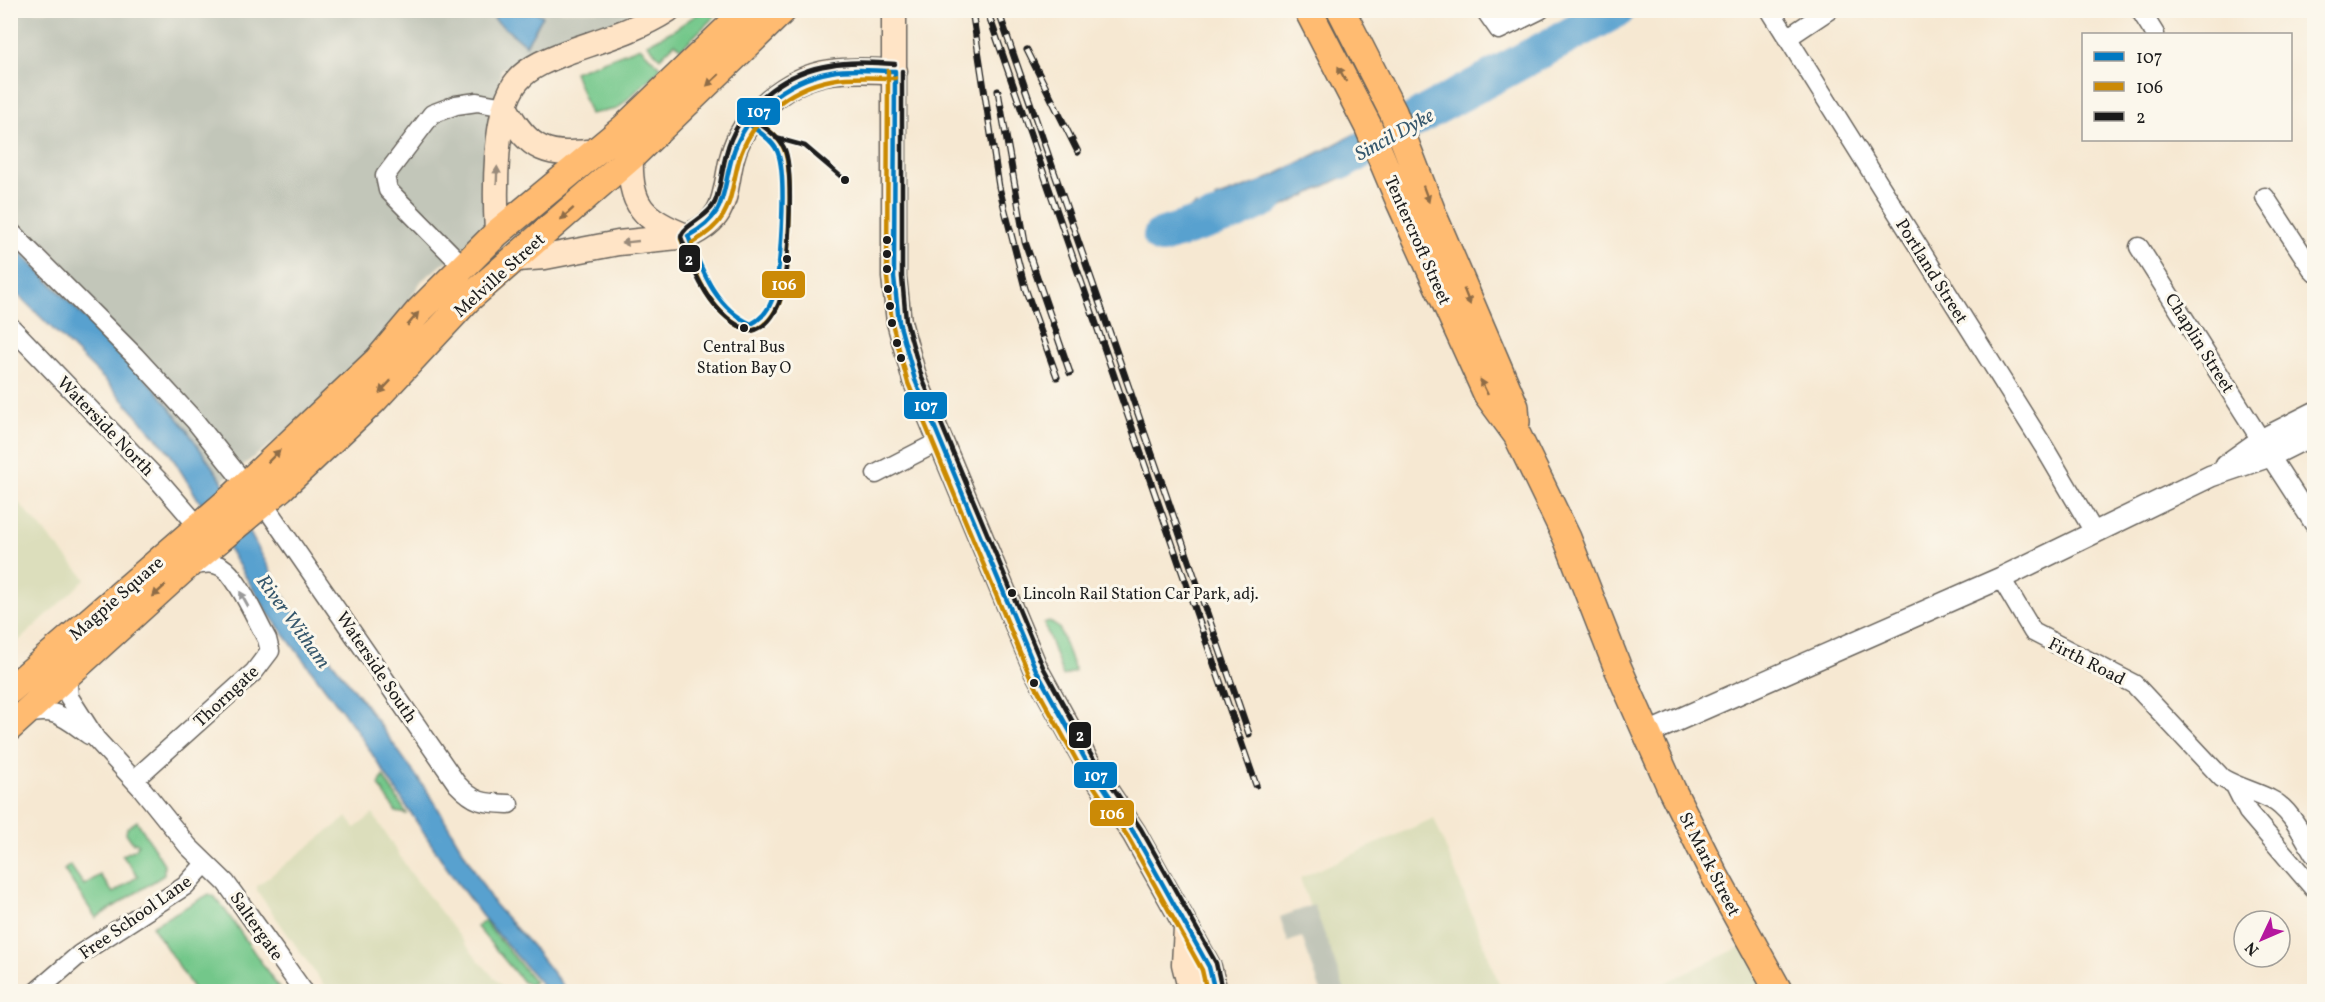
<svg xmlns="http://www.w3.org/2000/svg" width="2325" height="1002" font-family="Vollkorn,serif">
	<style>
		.built { fill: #dcdebc }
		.industrial { fill: #c2c6b9 }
		.green { fill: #73c78a; stroke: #487253; stroke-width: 1.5 }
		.water { fill: #59a1cf; stroke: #3a5e76; stroke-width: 1.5 }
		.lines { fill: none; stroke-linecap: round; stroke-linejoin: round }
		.river { stroke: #59a1cf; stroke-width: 36 }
		.minor-casing { stroke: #68635c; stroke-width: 21 }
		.tertiary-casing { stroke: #68635c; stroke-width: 24 }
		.secondary-casing { stroke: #68635c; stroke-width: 27 }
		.primary-casing { stroke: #68635c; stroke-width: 30 }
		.minor { stroke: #fff; stroke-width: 18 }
		.tertiary { stroke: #fff; stroke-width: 21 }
		.secondary { stroke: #ffe4c6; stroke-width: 24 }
		.primary { stroke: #ffbb71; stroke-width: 27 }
		.rail-casing { stroke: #1c1c1c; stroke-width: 7 }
		.rail { stroke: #fbf7ec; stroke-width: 4.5; stroke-dasharray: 14; stroke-linecap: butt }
		.bus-1-casing { stroke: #fbf7ec; stroke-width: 9 }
		.bus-2-casing { stroke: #fbf7ec; stroke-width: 9 }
		.bus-3-casing { stroke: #fbf7ec; stroke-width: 9 }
		.bus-1 { stroke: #0079c1; stroke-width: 4.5 }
		.bus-2 { stroke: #cb8a06; stroke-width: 4.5 }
		.bus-3 { stroke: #1a1a1a; stroke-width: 4.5 }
		.oneway { fill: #8e6c46 }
		.oneway2 { fill: #998a7a }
		.oneway3 { fill: #999 }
		.bus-dot { fill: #1c1c1c; stroke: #fbf7ec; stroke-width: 2 }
		.labels { text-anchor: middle; stroke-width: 6; stroke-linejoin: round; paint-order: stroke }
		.bus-label { font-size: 16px; fill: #1c1c1c; stroke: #fbf7ec }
		.street-label { font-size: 18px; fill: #1c1c1c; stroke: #fbf7ec }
		.water-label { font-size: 20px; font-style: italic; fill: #37586d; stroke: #fbf7ec }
		.line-badge { stroke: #fbf7ec; stroke-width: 2 }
		.badge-label { font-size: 16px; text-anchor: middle; font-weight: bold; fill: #fff }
	</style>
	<rect width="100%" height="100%" fill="#fbf7ec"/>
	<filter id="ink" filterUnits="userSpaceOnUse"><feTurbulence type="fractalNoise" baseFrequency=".0167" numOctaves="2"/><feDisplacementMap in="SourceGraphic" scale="12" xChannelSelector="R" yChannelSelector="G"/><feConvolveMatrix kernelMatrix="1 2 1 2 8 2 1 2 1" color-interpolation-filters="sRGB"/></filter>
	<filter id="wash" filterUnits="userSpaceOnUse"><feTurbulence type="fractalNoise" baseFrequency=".008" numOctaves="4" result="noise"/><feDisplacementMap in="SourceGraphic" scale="24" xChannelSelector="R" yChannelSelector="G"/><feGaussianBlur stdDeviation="1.35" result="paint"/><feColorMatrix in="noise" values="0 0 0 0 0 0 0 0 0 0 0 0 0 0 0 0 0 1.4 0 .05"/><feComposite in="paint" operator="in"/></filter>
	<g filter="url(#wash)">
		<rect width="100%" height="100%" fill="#f6e8d2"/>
		<path class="built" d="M10,493L86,579L11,648H10Z
			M373,814L410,872L474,955L506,991H328L257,891V886L347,817L355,828Z
			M1434,818L1502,991H1339L1300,878Z
			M1751,942L1780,992H1646Z"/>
		<path class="industrial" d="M10,11H635L601,29L501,69L487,223L475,240L422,280L376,353L302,421L222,481L157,391L11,242Z
			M1314,905L1345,991H1321L1302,937L1288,942L1280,917Z"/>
		<path class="green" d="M702,11H710L715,16L681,49L675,43L660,58L647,44L672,31Z
			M640,47L661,68L617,109L590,114L574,72Z
			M1049,621L1059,628L1075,671L1063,676L1044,623Z
			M383,776L407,814L396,812L379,785Z
			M137,821L164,864V875L96,918L64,870L70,865L84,885L100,875L113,893L138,876L122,855L136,849L138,844L136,842L133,843L126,833L127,828Z
			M209,894L215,897L223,907L281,991H195L152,926Z
			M484,921L535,982L530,985L523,982L477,927Z"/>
		<path class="water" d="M500,11H535L543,16L526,45L494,19Z
			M1355,134L1368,165L1256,220L1227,230L1215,198L1263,181Z
			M1196,205L1207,235L1165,246L1157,226Z
			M10,242L157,391L185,427L222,481L290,607L362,700L432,798L494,904L532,946L567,991H547L482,916L451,874L355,728L268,613L169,452L108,383L11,288Z"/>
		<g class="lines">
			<path class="river" d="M1344,161L1429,111L1617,10
				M1161,236L1237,212L1267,198"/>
		</g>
	</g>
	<g filter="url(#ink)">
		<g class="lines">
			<g class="minor-casing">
				<path id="minor" d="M1485,10L1499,30L1540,10
					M1770,10L2044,447L2094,532
					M2140,10L2155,34
					M1787,38L1829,10
					M2265,197L2314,272
					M10,231L135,356L195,421L246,485
					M2139,247L2261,440
					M463,266L388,190L385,176L432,114L456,105L477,102L505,107
					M10,326L160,482L199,527
					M2270,456L2314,524
					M876,474L940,441
					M263,503L457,784C475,803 483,803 509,804
					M2001,578L2033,632L2134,684L2222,778C2237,787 2254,791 2270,799C2290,808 2303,836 2314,854
					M67,674L69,697L96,739L143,790L188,846L226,883L304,992
					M26,715C55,706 66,719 89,735
					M134,780L254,672L270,651L267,639C257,622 238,576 222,567C212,561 201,564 189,566
					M2235,786L2248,812L2314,889
					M36,992L80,954L185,886L205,864"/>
			</g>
			<g class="tertiary-casing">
				<path id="tertiary" d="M2226,465L2261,440L2314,413
					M1646,734L2001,578L2211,476L2270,456L2314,434"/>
			</g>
			<g class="secondary-casing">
				<path id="secondary" d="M894,10V277L899,322L915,380L1036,670L1085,759L1134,833L1209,967L1215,992
					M505,107C530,152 547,157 598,151
					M631,157C629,206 643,219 686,236
					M497,233C495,197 493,108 518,80C530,66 552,58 570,51C604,39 637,30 668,10
					M517,259L545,257L618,243L688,236C729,217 723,196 732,158C743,115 788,78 831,72C851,69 874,71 895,71
					M1186,928L1184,964L1191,992"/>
			</g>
			<g class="primary-casing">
				<path id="primary" d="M1308,10L1368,126L1400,202L1487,394L1517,435L1567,538L1617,666L1672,790L1715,876L1779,992
					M1341,10L1393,112L1435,220L1515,407L1516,422
					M10,690L233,497L378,360L420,310L497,233L624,128L747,10
					M10,727L187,566L281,488L373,401L467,300L631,157L783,10"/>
			</g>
			<use href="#minor" class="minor"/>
			<use href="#tertiary" class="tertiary"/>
			<use href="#secondary" class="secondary"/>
			<use href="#primary" class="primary"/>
			<g class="rail-casing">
				<path id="rail" d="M972,10L999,187L1025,288L1057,377
					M987,10L1256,785
					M998,10L1249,734
					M1027,50L1078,152
					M998,91L1025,242L1070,373"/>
			</g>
			<use href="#rail" class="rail"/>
			<g class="bus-1-casing">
				<path id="bus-1" d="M895,71L894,277L899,322L915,380L1036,670L1085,759L1134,833L1209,967L1215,992
					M688,236C702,270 715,308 751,324C761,319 768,311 772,300C781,276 787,178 778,153C774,141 759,132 749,124
					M688,236C728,214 721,195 732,157C745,113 786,80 831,72C852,68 874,71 895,71"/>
			</g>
			<g class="bus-2-casing">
				<path id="bus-2" d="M888,71L887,278L892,323L908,383L1029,674L1078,763L1128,837L1202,970L1207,992
					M681,239C696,275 711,317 750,331C764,329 773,316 779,304C789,277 794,178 785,152C781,137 765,128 754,118
					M692,243C733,220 728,201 739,160C751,119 789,88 831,80C852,76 874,78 895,78"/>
			</g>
			<g class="bus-3-casing">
				<path id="bus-3" d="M902,71V277L906,321L922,378L1043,667L1091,755L1141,829L1216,963L1222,990
					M759,123C768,130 780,138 785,150C794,175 789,277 779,303C774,316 765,328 751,331C712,319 693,272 681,237C683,225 708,218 715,202C723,182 722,159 731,139C748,100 789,71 830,65C852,61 874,63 895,64
					M776,138L805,146L845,180"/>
			</g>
			<use href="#bus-1" class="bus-1"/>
			<use href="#bus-2" class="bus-2"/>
			<use href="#bus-3" class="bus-3"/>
		</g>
		<defs><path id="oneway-solid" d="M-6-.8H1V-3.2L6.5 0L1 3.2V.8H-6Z" transform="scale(1.5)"/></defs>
		<g class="oneway">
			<use href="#oneway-solid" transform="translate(1342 74) rotate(-118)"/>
			<use href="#oneway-solid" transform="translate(713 80) rotate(137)"/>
			<use href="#oneway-solid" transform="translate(1426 194) rotate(70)"/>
			<use href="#oneway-solid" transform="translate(567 214) rotate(138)"/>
			<use href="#oneway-solid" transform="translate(1467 297) rotate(68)"/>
			<use href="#oneway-solid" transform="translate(413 319) rotate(-50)"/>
			<use href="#oneway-solid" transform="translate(385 387) rotate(133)"/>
			<use href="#oneway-solid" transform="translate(1484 387) rotate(-116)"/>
			<use href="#oneway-solid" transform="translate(274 456) rotate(-45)"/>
			<use href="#oneway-solid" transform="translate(159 591) rotate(138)"/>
		</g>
		<g class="oneway2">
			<use href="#oneway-solid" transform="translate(497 175) rotate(-88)"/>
			<use href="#oneway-solid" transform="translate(630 242) rotate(174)"/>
		</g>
		<use class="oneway3" href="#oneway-solid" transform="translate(244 599) rotate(-119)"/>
	</g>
	<g class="bus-dot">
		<circle cx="845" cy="180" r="5"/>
		<circle cx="887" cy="240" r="5"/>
		<circle cx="887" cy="254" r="5"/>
		<circle cx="787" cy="259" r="5"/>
		<circle cx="887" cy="269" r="5"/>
		<circle cx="888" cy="289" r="5"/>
		<circle cx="890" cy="306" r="5"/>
		<circle cx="892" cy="323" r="5"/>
		<circle cx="744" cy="328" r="5"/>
		<circle cx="897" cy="343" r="5"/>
		<circle cx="901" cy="358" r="5"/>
		<circle cx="1012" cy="593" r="5"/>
		<circle cx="1034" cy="683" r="5"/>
	</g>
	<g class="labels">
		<g class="bus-label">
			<text x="744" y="352">Central Bus<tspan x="744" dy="21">Station Bay O</tspan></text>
			<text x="1023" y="599" text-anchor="start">Lincoln Rail Station Car Park, adj.</text>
		</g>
		<g class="street-label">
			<text transform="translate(1418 240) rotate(66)" y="6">Tentercroft Street</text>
			<text transform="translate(1932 271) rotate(58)" y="6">Portland Street</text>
			<text transform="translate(499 275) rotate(-42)" y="6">Melville Street</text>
			<text transform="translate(2200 343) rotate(58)" y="6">Chaplin Street</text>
			<text transform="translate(106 426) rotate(46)" y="6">Waterside North</text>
			<text transform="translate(116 598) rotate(-41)" y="6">Magpie Square</text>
			<text transform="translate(2087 661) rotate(27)" y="6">Firth Road</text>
			<text transform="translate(377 667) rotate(56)" y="6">Waterside South</text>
			<text transform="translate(226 696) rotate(-43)" y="6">Thorngate</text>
			<text transform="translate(1710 864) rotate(63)" y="6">St Mark Street</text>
			<text transform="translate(135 917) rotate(-35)" y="6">Free School Lane</text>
			<text transform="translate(257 926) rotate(55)" y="6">Saltergate</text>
		</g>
		<g class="water-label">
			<text transform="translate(1394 134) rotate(-29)" y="7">Sincil Dyke</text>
			<text transform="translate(294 621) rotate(54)" y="7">River Witham</text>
		</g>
	</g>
	<g class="line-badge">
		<rect x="736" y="97" width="45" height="29" rx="6" fill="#0079c1"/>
		<rect x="678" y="244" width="23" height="29" rx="6" fill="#1a1a1a"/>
		<rect x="761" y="270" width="45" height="29" rx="6" fill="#cb8a06"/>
		<rect x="903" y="391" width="45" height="29" rx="6" fill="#0079c1"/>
		<rect x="1068" y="721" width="24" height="28" rx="6" fill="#1a1a1a"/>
		<rect x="1073" y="761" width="45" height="28" rx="6" fill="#0079c1"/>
		<rect x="1089" y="799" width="46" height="28" rx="6" fill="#cb8a06"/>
	</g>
	<g class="badge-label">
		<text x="759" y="117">107</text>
		<text x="689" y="265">2</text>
		<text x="784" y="290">106</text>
		<text x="926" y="411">107</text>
		<text x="1080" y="741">2</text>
		<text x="1096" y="781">107</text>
		<text x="1112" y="819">106</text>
	</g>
	<rect width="2325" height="1002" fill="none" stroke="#fbf7ec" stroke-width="36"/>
	<rect x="2082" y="33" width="210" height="108" fill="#fbf7ec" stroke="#a29f99" stroke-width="1.5"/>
	<rect x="2094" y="52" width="30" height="9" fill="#0079c1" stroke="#a29f99" stroke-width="1.5"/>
	<text x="2136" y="63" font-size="18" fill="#1c1c1c">107</text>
	<rect x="2094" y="82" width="30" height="9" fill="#cb8a06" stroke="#a29f99" stroke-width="1.5"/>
	<text x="2136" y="93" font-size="18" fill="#1c1c1c">106</text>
	<rect x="2094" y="112" width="30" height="9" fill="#1a1a1a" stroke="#a29f99" stroke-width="1.5"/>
	<text x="2136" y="123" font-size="18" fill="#1c1c1c">2</text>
	<g transform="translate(2262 939) rotate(226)"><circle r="28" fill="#fbf7ec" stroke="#a29f99" stroke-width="1.5"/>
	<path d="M0-4.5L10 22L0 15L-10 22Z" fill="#b5179e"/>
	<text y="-9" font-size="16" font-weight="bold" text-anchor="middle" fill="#1c1c1c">N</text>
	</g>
</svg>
